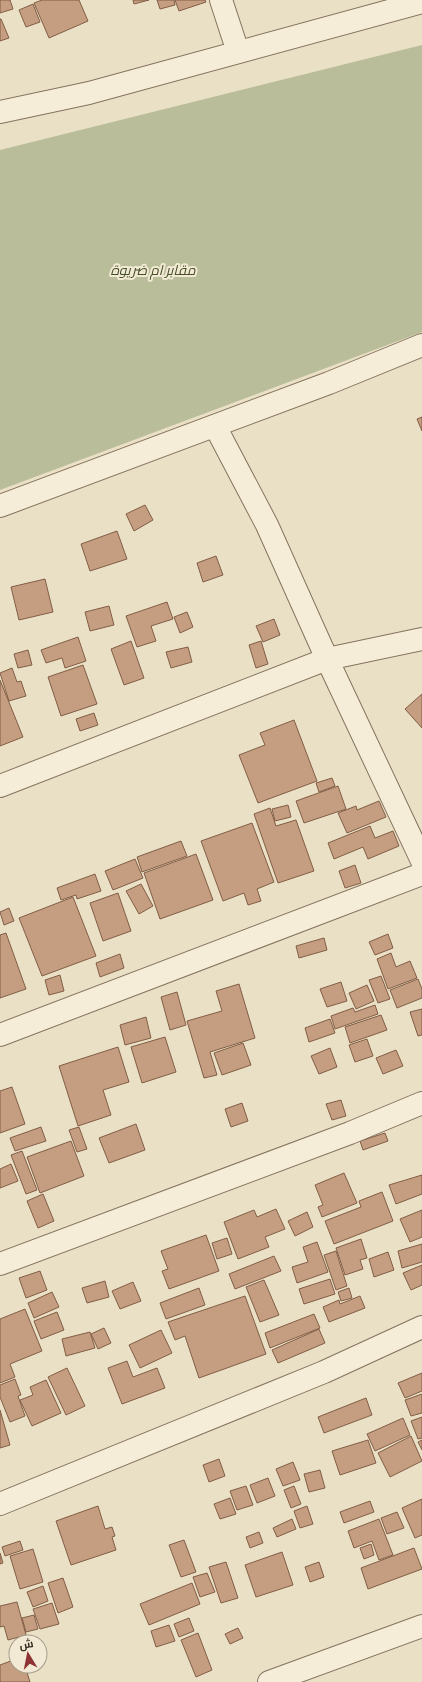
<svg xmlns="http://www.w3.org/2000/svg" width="422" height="1682" font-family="'IBM Plex Serif',Cairo,serif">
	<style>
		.cemetery { fill: #b9bd99 }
		.building { fill: #c59d80; stroke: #815e45 }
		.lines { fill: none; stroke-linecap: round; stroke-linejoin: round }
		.minor-casing { stroke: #84735e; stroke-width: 24 }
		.tertiary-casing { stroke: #84735e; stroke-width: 24 }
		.minor { stroke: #f6edd9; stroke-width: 22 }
		.tertiary { stroke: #f6edd9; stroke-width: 22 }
		.labels { text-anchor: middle; stroke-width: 4; stroke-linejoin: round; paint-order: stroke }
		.park-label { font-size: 14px; font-style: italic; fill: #465028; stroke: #f2ead5 }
	</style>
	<rect width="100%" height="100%" fill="#eae0c6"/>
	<path class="cemetery" d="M422,45V332L0,490V150Z"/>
	<path class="building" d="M0,0H10L13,9L0,13Z
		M42,0H79L88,21L49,38L34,3Z
		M133,0H149L134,4Z
		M157,0H174L175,5L160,9Z
		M175,0H205L206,2L179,11Z
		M33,4L40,22L26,27L19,10Z
		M0,19H1L9,38L0,41Z
		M422,417V431L417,419Z
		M145,505L153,520L134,531L126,514Z
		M117,531L127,559L90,571L81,544Z
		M216,556L223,575L203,582L197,563Z
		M45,579L53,612L19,620L11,587Z
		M167,602L173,619L151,626L156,641L137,647L126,616Z
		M109,606L114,625L90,631L85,612Z
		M187,612L193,627L180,633L174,617Z
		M274,619L280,635L263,642L256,626Z
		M78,637L86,661L65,668L62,658L46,663L41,650Z
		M131,641L144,678L124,685L111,649Z
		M261,641L268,664L256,668L249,645Z
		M188,647L192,662L171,668L166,652Z
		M28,650L32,665L18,668L14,654Z
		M83,665L97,704L61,716L48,677Z
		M12,668L17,682L21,681L26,696L9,701L0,673Z
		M0,680L23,737L0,746Z
		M422,694V728L405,709Z
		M94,713L98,725L80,731L76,719Z
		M294,720L317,781L258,803L239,755L265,745L260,733Z
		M332,778L335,786L319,792L316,783Z
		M338,786L346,809L304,823L296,801Z
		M379,801L386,817L347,833L338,813L356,806L357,810Z
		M288,805L291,817L275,821L272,809Z
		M270,808L276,826L296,820L314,871L278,883L254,814Z
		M252,823L274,882L257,889L261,901L248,905L244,893L223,901L201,841Z
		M370,826L375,838L393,831L399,846L368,859L363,847L334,859L328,843Z
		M181,841L187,856L142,872L137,857Z
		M196,854L213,900L160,919L144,873Z
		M135,859L143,878L113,890L105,871Z
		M355,865L361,883L345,888L339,871Z
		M95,874L101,891L77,899L76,895L61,900L57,888Z
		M141,884L153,906L139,914L126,891Z
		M118,893L131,931L103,941L90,903Z
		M73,897L96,956L42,976L19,918Z
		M9,908L14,921L4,925L0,912Z
		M6,933L26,989L0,998V935Z
		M388,934L393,948L375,955L369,942Z
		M324,938L327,950L299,958L296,946Z
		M391,953L396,967L410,961L417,978L388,989L377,959Z
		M120,954L124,968L100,977L96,963Z
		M60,975L64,991L49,995L45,980Z
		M381,976L390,999L378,1003L369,980Z
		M418,979L422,989V998L397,1008L390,990Z
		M341,982L347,1001L327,1007L320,989Z
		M239,984L255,1038L210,1052L217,1075L204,1078L187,1021L222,1011L216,991Z
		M367,985L374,1001L356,1009L349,993Z
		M177,992L186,1025L170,1030L161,997Z
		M375,1005L378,1014L335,1029L331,1016L353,1008L355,1012Z
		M422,1009V1035L418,1036L410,1012Z
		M381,1015L387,1030L350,1043L345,1027Z
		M146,1017L151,1038L125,1045L120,1025Z
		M330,1019L335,1033L309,1042L305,1028Z
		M165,1037L176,1072L142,1083L131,1047Z
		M367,1039L373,1056L355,1062L349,1045Z
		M243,1043L251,1065L222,1075L214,1053Z
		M118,1047L129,1082L103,1090L111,1115L78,1126L59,1066Z
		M330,1048L337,1067L319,1074L311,1056Z
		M396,1050L403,1066L383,1074L376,1058Z
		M12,1087L25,1124L0,1133V1091Z
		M341,1100L346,1116L332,1120L326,1104Z
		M242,1103L248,1121L231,1127L225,1109Z
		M136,1124L145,1150L109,1163L99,1138Z
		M41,1127L46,1141L15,1151L10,1138Z
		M79,1127L87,1149L77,1152L69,1130Z
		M385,1133L388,1141L363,1150L360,1141Z
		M71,1141L84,1176L40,1193L27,1157Z
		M22,1151L37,1190L26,1194L11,1155Z
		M11,1164L18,1181L0,1188V1169Z
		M344,1173L357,1203L322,1217L318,1207L323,1205L315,1185Z
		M422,1175V1194L396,1204L389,1185Z
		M382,1192L393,1221L334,1244L325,1221L361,1207L359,1201Z
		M43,1194L54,1221L38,1228L27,1201Z
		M276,1209L285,1229L265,1237L269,1247L238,1259L224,1222L254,1210L257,1217Z
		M422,1210V1237L410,1242L400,1219Z
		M307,1212L313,1227L295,1236L288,1221Z
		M206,1235L219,1271L169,1289L162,1271L168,1269L161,1251Z
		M227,1238L232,1254L217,1259L212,1243Z
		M361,1239L367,1258L360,1260L363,1269L345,1275L336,1248Z
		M317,1242L328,1272L297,1283L292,1267L308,1262L303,1247Z
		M422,1244V1262L402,1268L398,1251Z
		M336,1251L347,1286L336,1290L324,1255Z
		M388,1252L394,1270L374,1277L369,1259Z
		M274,1256L281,1271L235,1289L229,1274Z
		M422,1265V1285L411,1290L403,1273Z
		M40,1271L47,1290L26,1298L19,1278Z
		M330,1279L335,1294L304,1304L299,1289Z
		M264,1280L279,1315L260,1322L246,1287Z
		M105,1281L109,1297L87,1303L82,1288Z
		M133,1282L141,1301L120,1309L112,1291Z
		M199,1288L205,1305L166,1319L160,1303Z
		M349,1288L352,1298L341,1301L338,1292Z
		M52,1292L59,1307L34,1318L28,1303Z
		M245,1296L266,1354L199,1378L185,1336L175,1340L168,1322Z
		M360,1296L365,1308L329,1322L323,1307L339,1300L340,1304Z
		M25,1309L42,1351L10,1364L15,1377L0,1383V1319Z
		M57,1312L64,1330L41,1339L34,1321Z
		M314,1314L320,1328L270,1348L265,1333Z
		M104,1328L111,1343L98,1349L91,1334Z
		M319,1329L325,1343L278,1363L272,1350Z
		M161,1330L172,1353L140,1368L129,1345Z
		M90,1332L95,1348L66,1356L62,1339Z
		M127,1361L133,1377L157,1368L165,1388L122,1404L108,1368Z
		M67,1368L85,1406L66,1415L48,1377Z
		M422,1373V1391L405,1398L398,1383Z
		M15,1379L21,1395L18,1396L25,1416L10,1422L0,1397V1385Z
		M46,1380L61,1413L32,1426L20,1400L33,1395L30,1387Z
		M422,1394V1413L411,1416L405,1400Z
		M366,1398L372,1415L324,1433L318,1417Z
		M0,1410L10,1445L0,1448Z
		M422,1417V1438L418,1439L411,1421Z
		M403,1418L410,1435L375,1451L367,1434Z
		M411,1436L422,1461L390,1477L378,1453Z
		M368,1440L376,1463L340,1475L332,1451Z
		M422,1440V1450L418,1442Z
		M219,1459L225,1476L209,1482L203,1465Z
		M293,1462L300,1480L283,1486L276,1469Z
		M320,1470L325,1488L309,1492L304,1474Z
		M268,1478L275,1496L257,1503L250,1485Z
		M246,1486L253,1505L237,1510L230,1491Z
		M294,1486L301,1504L291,1508L284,1490Z
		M230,1498L236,1514L220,1519L214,1504Z
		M422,1499V1535L415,1538L402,1508Z
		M370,1501L374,1512L344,1523L340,1512Z
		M98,1506L105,1529L112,1527L115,1536L112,1537L116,1550L71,1565L56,1521Z
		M307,1506L313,1524L300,1528L294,1511Z
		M397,1512L404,1528L387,1534L381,1518Z
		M292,1519L296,1529L277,1537L273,1528Z
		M379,1519L393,1555L379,1560L372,1541L354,1548L348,1531Z
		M259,1532L263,1543L250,1548L246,1537Z
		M184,1540L196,1572L181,1577L169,1545Z
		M20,1541L23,1550L5,1556L2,1547Z
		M371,1544L374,1555L364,1559L360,1548Z
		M414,1548L422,1569L368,1589L361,1568Z
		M33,1549L43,1582L20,1589L10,1556Z
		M282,1552L293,1585L256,1597L245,1565Z
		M0,1553L3,1563L0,1564Z
		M226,1562L238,1598L221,1603L209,1567Z
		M319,1562L324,1577L310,1582L305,1567Z
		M207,1573L215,1592L200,1597L193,1577Z
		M63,1578L73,1607L58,1613L48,1583Z
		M192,1583L200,1604L149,1625L140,1604Z
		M43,1586L48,1601L33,1607L27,1592Z
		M17,1602L26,1635L8,1640L4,1626L0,1627V1606Z
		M52,1603L59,1624L40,1629L33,1609Z
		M34,1615L38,1629L26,1632L22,1618Z
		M189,1618L194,1631L179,1637L174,1624Z
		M169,1625L175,1641L156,1647L151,1631Z
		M238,1628L243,1638L230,1644L225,1634Z
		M198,1633L212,1670L196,1677L181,1640Z
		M16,1659V1666H25L30,1682H0V1665Z"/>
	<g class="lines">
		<g class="minor-casing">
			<path id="minor" d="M221,0L238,52
				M0,112L89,93L422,2
				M215,426L267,525L327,659L422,861
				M0,506L329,383L422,345
				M0,786L327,659L422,639
				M0,1035L422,874
				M0,1264L350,1133L422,1103
				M269,1682L422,1626"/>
		</g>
		<g class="tertiary-casing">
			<path id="tertiary" d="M0,1504L324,1372L422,1327"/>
		</g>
		<use href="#minor" class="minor"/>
		<use href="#tertiary" class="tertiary"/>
	</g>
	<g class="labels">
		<g class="park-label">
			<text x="153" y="275">مقابر ام ضريوة</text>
		</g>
	</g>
	<g transform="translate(28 1654) rotate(350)"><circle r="19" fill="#f2ead5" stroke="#a79e8d"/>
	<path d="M0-3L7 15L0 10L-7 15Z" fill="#8e3333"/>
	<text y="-6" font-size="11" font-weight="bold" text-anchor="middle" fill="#362b20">ش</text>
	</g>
</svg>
